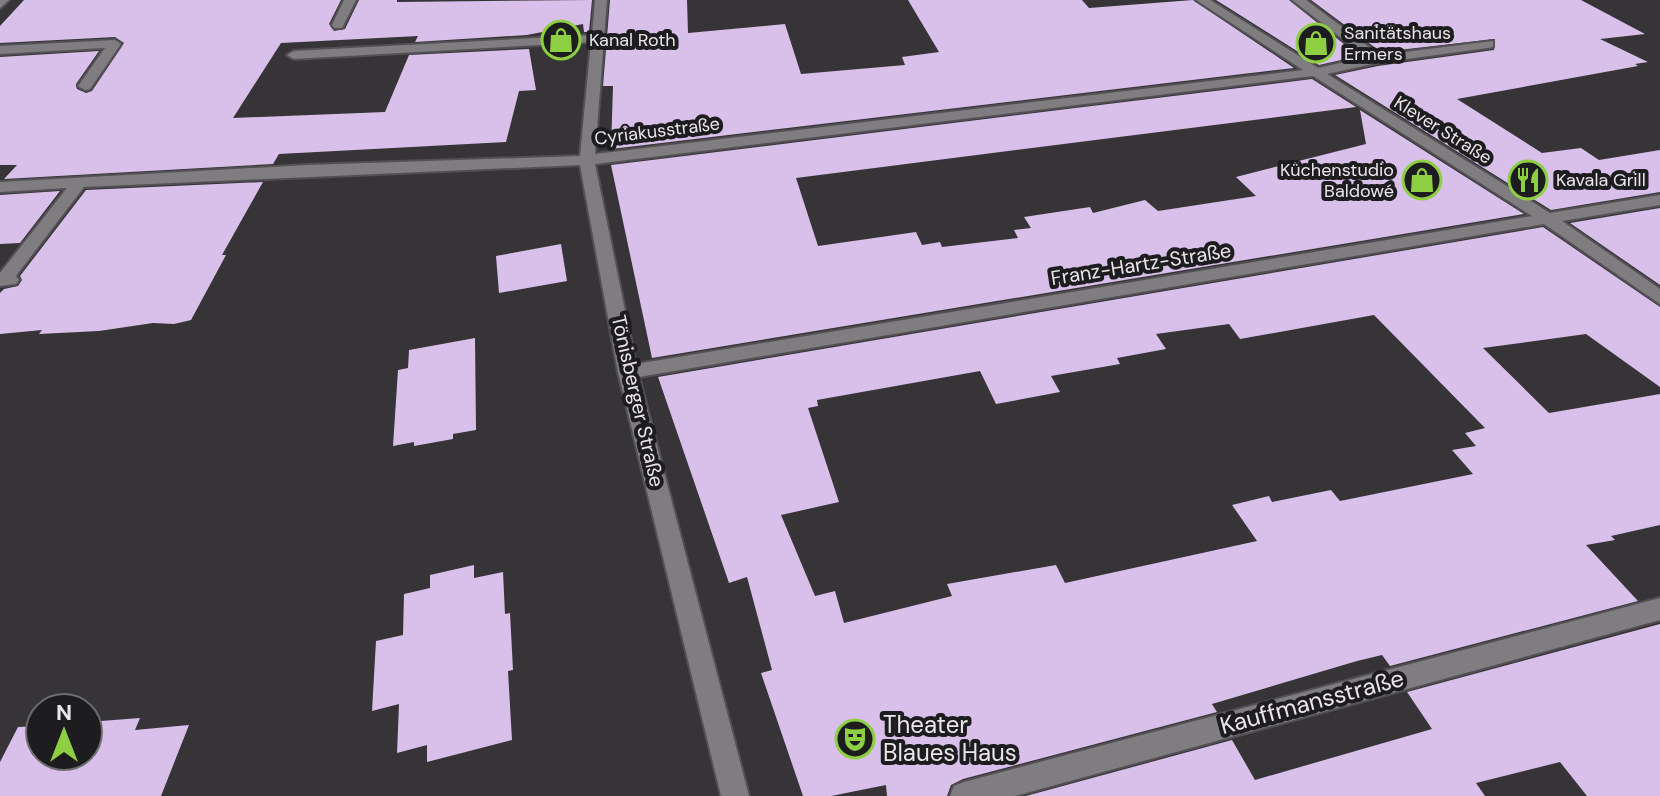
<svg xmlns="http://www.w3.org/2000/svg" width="1660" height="796" font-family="'DM Sans',sans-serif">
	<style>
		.building { fill: #d8c0ea; fill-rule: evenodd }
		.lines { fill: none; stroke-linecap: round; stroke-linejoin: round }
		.minor-casing { stroke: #525054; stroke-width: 4 }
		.minor { fill: #807d81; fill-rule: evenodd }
		.labels { text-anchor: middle; stroke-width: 8; stroke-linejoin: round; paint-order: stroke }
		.far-poi-label { font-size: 18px; fill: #e8e6e9; stroke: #1d1c1e; text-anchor: start }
		.far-street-label { font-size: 18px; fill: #e8e6e9; stroke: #1d1c1e }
		.street-label { font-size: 20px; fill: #e8e6e9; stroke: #1d1c1e }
		.near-street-label { font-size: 24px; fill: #e8e6e9; stroke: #1d1c1e }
		.near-poi-label { font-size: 24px; fill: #e8e6e9; stroke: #1d1c1e; text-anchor: start }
	</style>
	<rect width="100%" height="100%" fill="#363437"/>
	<path class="building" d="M24,0H341L329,24L334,31L345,29L359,0H397V2L592,0L589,32H584L583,24L527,35L415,42L418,36L281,43L233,118L385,112L409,55L529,49L536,90L519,91L506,142L279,154L273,164L4,179L17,165H0V57L99,51L76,84L77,89L86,93L92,91L124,43L115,37L0,43V26Z
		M610,0H687L688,33L785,24L801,74L905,65L902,57L939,52L908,0H1082L1089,8L1193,0L1294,68L611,149L613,86H603Z
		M1216,0H1289L1359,56L1319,65Z
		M1311,0H1581L1645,34L1600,39L1648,62L1635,64L1638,66L1457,99L1542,153L1581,148L1599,160L1660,150V192L1551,210L1335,75L1378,66L1494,50L1495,39L1381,52Z
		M1312,79L1356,107L796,178L818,246L916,232L922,245L940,242L942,247L1018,238L1014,230L1031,228L1024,217L1090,207L1093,213L1145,200L1158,211L1256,196L1236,177L1366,144L1360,110L1524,214L652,358L611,165Z
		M263,182L222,255H226L191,320L174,324L153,323L99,331L39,334L42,330L0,334V293L4,289L18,286L22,280L20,276L86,190Z
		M60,191L20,243L0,244V195Z
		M1660,208V285L1570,223Z
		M1543,227L1660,307V387L1586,334L1483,348L1549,413L1660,394V525L1611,536L1615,540L1586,545L1638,601L1390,666L1382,655L1357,661L1212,704L1217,712L963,779L951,785L947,796H887L886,785L831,796H803L761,673L772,670L747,577L729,583L658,377ZM1374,315L1485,428L1465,433L1476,446L1452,450L1473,474L1340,501L1331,490L1272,502L1269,496L1232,505L1257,541L1065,583L1056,565L947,584L952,596L844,623L835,591L815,596L781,515L839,502L808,408L818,406L817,400L980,371L996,404L1060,392L1051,376L1120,364L1117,358L1166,349L1156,334L1229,324L1240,339Z
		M561,244L567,281L499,293L496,256Z
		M475,338L476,430L453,434V439L414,446V442L393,446L398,370L408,368L409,350Z
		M474,565V578L503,572L505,614L510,613L513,670L508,671L512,740L427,762V745L397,753L399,704L372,711L376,641L403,635L404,594L430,588V575Z
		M1660,624V796H1587L1560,762L1476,783L1485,796H1026L1232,740L1255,780L1432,729L1407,692Z
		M140,718L135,730L189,725L161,796H0V762L18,727L40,726V756H88V722Z"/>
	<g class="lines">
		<g class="minor-casing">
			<path id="minor" d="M0,0H9L0,8Z
				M344,0H356L342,28H334L332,25Z
				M595,0H607L595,154L1303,70L1196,0H1210L1318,68L1366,57L1292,0H1306L1380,55L1493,41V47L1488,48L1377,63L1327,74L1550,213L1660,195V205L1562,221L1660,289V304L1544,224L639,377L749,796H721L618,372L580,165L84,187L16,276L19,280L16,284L0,286V273L67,188L0,192V182L308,165L580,156L591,42L294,59L287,55L294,51L592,35ZM1313,76L1532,216L636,364L595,164Z
				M115,40L121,44L90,89L85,90L78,86L105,48L0,54V46Z
				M1660,598V620L1015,796H950L954,786L964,782Z"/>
		</g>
		<use href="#minor" class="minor"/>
	</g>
	<defs>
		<g id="shop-ring" transform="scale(2)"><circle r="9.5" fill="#1d1c1e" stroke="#8ece43" stroke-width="1.5"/><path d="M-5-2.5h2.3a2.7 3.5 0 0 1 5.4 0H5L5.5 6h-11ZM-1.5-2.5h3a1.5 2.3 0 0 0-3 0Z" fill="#8ece43"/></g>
		<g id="restaurant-ring" transform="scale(2)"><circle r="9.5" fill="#1d1c1e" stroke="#8ece43" stroke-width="1.5"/><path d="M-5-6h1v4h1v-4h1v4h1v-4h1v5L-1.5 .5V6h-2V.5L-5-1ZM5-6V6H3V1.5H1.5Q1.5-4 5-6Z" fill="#8ece43"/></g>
		<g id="theatre-ring" transform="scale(2)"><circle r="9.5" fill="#1d1c1e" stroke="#8ece43" stroke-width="1.5"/><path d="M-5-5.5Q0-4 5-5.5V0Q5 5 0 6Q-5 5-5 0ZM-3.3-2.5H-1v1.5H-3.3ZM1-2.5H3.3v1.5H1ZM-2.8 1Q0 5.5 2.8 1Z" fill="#8ece43"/></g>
	</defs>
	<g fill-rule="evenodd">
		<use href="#shop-ring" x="561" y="40"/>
		<use href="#shop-ring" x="1316" y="43"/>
		<use href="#shop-ring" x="1422" y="180"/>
		<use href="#restaurant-ring" x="1528" y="180"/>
		<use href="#theatre-ring" x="855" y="739"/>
	</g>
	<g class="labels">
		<g class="far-poi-label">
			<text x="1344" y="39">Sanitätshaus<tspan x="1344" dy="21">Ermers</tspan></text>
			<text x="589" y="46">Kanal Roth</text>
			<text x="1394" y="176" text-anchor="end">Küchenstudio<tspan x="1394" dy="21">Baldowé</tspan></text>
			<text x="1556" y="186">Kavala Grill</text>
		</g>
		<g class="far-street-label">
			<text transform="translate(1443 130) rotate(32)" y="6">Klever Straße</text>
			<text transform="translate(657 131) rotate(-7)" y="6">Cyriakusstraße</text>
		</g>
		<g class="street-label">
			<text transform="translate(1141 264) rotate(-9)" y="7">Franz-Hartz-Straße</text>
			<text transform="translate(638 401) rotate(77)" y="7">Tönisberger Straße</text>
		</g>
		<g class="near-street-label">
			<text transform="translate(1312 702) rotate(-15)" y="8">Kauffmansstraße</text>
		</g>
		<g class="near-poi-label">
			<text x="883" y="733">Theater<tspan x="883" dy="28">Blaues Haus</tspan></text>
		</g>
	</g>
	<g transform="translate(64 732)"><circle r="38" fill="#1d1c1e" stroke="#6e6d6f" stroke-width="2"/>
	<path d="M0-6L14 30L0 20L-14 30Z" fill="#8ece43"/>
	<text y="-12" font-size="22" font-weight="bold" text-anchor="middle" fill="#e8e6e9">N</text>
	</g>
</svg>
